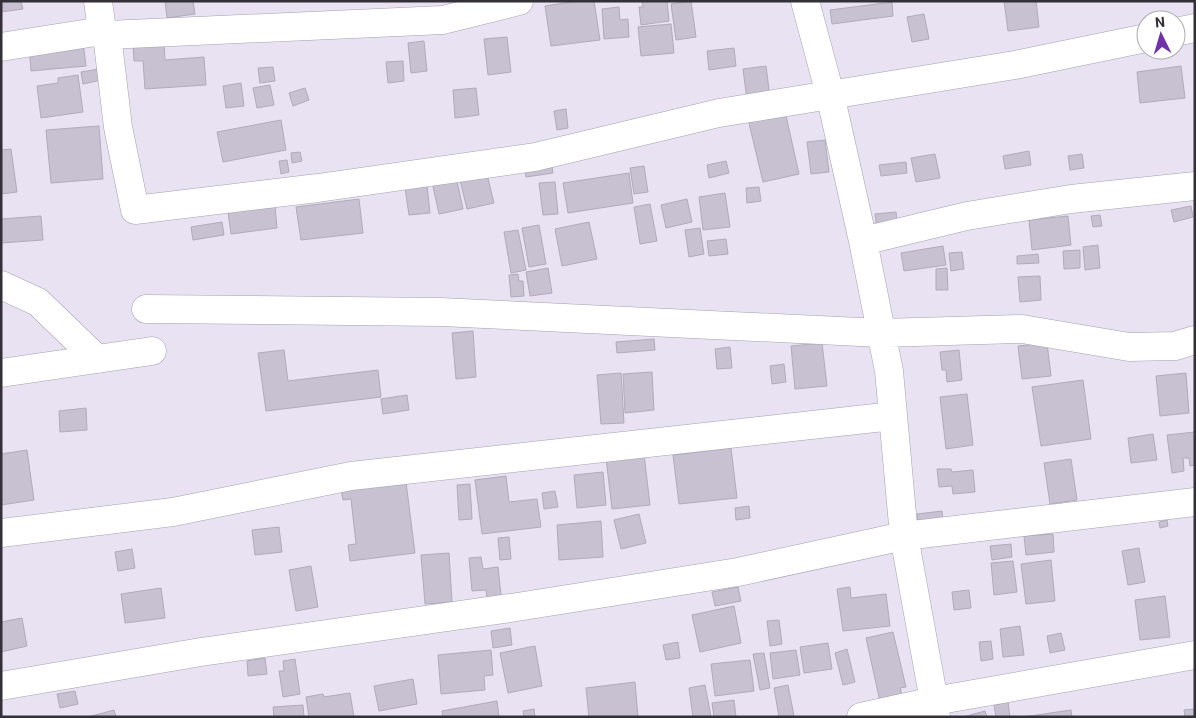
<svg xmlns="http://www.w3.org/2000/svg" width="1196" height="718" font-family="Roboto,sans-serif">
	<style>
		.building { fill: #c7c1d1; stroke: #b1aaba }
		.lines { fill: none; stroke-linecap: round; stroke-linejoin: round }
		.minor-casing { stroke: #a59faf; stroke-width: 29 }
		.minor { stroke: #fff; stroke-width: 28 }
	</style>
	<rect width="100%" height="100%" fill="#e9e2f2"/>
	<path class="building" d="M1,1H21L23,9L1,12Z
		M165,1H193L195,14L167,18Z
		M578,1H594L600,40L551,46L545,6Z
		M642,1H667L669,21L641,25L639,7H643Z
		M691,1L696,37L676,40L671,4Z
		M1004,1H1036L1039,27L1008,31Z
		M892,2L893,16L832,24L830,10Z
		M619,7L620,20L628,19L629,37L604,39L602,9Z
		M924,14L929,39L912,42L907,17Z
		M671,24L674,53L641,56L638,27Z
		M507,37L511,72L488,75L484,39Z
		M424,41L427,71L411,73L408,43Z
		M83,42L86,66L31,71L29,47Z
		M164,42L165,60L204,57L206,85L145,89L143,61H134L133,44Z
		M734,48L736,66L709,70L707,51Z
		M403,61L404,81L388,83L386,62Z
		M766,66L770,97L747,100L743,69Z
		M1181,66L1185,98L1140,103L1137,72Z
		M273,67L275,81L260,83L258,68Z
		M99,69L101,80L83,84L81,72Z
		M78,75L83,112L41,118L37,86L58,83V78Z
		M241,83L244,106L226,108L223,86Z
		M270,85L274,105L257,108L253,88Z
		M305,88L309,100L293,106L289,93Z
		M476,88L479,115L455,118L453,90Z
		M566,109L568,128L557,130L554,111Z
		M785,111L799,174L763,182L748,119Z
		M281,120L286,150L223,162L217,132Z
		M99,126L103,179L51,183L46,130Z
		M825,140L829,172L811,174L807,142Z
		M11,149L17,192L1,194V150Z
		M1029,151L1031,165L1005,169L1003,156Z
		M300,152L302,161L292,163L291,153Z
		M935,154L940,178L916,182L911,158Z
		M1082,154L1084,168L1070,170L1068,156Z
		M551,159L553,173L526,177L524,163Z
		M287,160L289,172L281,174L279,161Z
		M726,161L729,173L709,178L707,165Z
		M906,162L907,173L881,176L879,165Z
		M644,166L648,192L634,194L630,168Z
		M486,170L494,203L467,209L459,176Z
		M629,173L633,203L568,213L563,183Z
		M456,176L463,209L439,214L432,182Z
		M555,182L558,214L543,215L539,183Z
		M427,185L430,213L409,215L405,188Z
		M759,187L761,201L747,203L746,188Z
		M725,193L730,227L703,230L699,197Z
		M359,199L363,233L301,240L296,207Z
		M687,199L692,222L666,228L661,205Z
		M650,204L657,241L640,244L634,207Z
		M275,206L277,228L231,234L228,212Z
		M1191,206L1193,217L1174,222L1171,210Z
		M896,212L898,227L877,229L875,214Z
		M1100,215L1102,226L1093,227L1091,216Z
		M41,216L43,240L1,243V219Z
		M1068,216L1071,245L1032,250L1029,220Z
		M222,222L224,235L193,240L191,227Z
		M589,222L597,259L562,266L555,229Z
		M539,225L546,264L529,267L522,228Z
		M700,228L704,254L689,257L685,230Z
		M518,230L526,270L511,273L504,232Z
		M726,239L728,254L709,256L707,241Z
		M1098,245L1100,268L1085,270L1083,247Z
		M943,246L946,265L904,271L901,253Z
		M1080,250V268L1064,269L1063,251Z
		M962,252L964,269L951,271L949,253Z
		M1038,254L1039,263L1017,264V256Z
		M548,268L552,293L530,296L526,272Z
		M947,268L948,290H936V269Z
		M518,274L519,281H523L524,296L511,297L509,275Z
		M1040,276L1041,300L1020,302L1018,277Z
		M473,331L476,377L456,379L452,333Z
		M654,339L655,350L617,353L616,342Z
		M822,343L827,386L795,389L791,346Z
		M1047,343L1051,376L1022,379L1018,346Z
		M730,347L732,368L717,369L715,349Z
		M284,350L288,381L378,370L381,397L266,411L258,353Z
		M959,350L962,380L947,382L946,370H942L940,352Z
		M784,364L786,382L772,384L770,366Z
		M652,372L654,410L625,413L623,374Z
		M621,373L624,423L601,424L597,375Z
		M1186,373L1189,413L1160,416L1156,376Z
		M1083,380L1091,439L1041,446L1032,387Z
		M967,394L973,445L946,449L940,397Z
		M407,395L409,410L383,414L381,399Z
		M86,408L87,430L60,432L59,411Z
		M1195,432V465L1190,466L1189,458H1183L1184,471L1172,473L1167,435Z
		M1153,434L1157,460L1131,463L1128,438Z
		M731,448L737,498L679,504L673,455Z
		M27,450L34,500L1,505V454Z
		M644,454L650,505L612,509L606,458Z
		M1071,459L1077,500L1050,504L1044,463Z
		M937,469H951L952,472L973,470L975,492L953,494L952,486L939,487Z
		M603,472L606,505L577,508L574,475Z
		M506,476L509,502L537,499L541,527L482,534L475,480Z
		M406,482L415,553L350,561L348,545L356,544L351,499L343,500L341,490Z
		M470,484L472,519L459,520L457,485Z
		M555,491L558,507L544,509L542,493Z
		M749,506L750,518L736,520L735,508Z
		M942,511L944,528L919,531L917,514Z
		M639,514L646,543L621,549L614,520Z
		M1167,520L1168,526L1160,528L1159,522Z
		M601,521L603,557L559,560L557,525Z
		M279,527L282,552L255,555L252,530Z
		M1053,534L1054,552L1026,555L1024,536Z
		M509,537L511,559L500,560L498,538Z
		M1011,544L1012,557L992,560L990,546Z
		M1139,548L1145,582L1128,585L1122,551Z
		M132,549L135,568L118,571L115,552Z
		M449,553L452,602L425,604L421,555Z
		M481,557L483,569L498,567L502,604L488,606L486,590L472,591L469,558Z
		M1051,560L1055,601L1026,604L1021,564Z
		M1013,561L1017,592L994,595L991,563Z
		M311,566L318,607L296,611L289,570Z
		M738,587L741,601L715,606L712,592Z
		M850,587L851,598L886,594L890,626L843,631L837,589Z
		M161,588L165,618L125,623L121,594Z
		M969,590L971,608L954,610L952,592Z
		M1165,596L1170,637L1140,640L1135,600Z
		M734,606L741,643L700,652L692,615Z
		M22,618L27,646L1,652V622Z
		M779,620L782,644L770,646L767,621Z
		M1020,626L1024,655L1003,657L1000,629Z
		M510,628L512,645L493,648L491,631Z
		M893,632L906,687L900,688L904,701L881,706L866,638Z
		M1061,633L1065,650L1050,653L1047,636Z
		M991,641L993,659L981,661L979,642Z
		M678,642L680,658L666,660L663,645Z
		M828,643L832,669L804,673L800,647Z
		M535,646L542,686L508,693L500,653Z
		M847,649L855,682L843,685L835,653Z
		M491,650L493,675L484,676L485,690L441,694L438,655Z
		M796,650L800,675L773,679L770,653Z
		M764,653L770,688L760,690L753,654Z
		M265,658L267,674L248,676L247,661Z
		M295,659L300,694L283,697L279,671H284L283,661Z
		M750,660L754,691L715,696L711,664Z
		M413,679L417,704L379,711L374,686Z
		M635,682L638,717H589L586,688Z
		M705,685L711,717H693L689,688Z
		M788,685L794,716L779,717L774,688Z
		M75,691L78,704L60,708L57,694Z
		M350,693L354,717H309L306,697L323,694L324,697Z
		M734,700L736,717H714L712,703Z
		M497,701L499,717H443L442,711Z
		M1008,702L1010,717H996L994,705Z
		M303,705L304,717H274L273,707Z
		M534,709L535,717H524L523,711Z
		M1195,709V717H1185L1184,710Z
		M114,710L116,717H88Z
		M1071,710L1072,717H1023Z
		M985,711L987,717H963Z"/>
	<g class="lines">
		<g class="minor-casing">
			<path id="minor" d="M98,1L102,31L107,35L118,127L135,210L318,188L535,157L719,113L1015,65L1146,38
				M805,1L830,94L863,241L889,371L904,536L934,701L936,717
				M1176,32L1195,28
				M107,35L443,20L519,1
				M1,47L102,31
				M863,241L967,216L1071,199L1195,186
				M1,285L38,302L97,359
				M146,309L441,312L881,333L1022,329L1129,347L1175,346L1195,340
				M1,373L152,351
				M1,533L173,512L351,476L893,416
				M1,686L201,652L517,607L738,572L904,536L1195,502
				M861,717L934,701L1195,655"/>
		</g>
		<use href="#minor" class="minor"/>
	</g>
	<rect width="1196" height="718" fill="none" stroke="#333037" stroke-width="5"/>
	<g transform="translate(1161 35) rotate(355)"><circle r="24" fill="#ffffff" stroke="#adacaf"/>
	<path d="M0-4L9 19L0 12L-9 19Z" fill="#6f32a8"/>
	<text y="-8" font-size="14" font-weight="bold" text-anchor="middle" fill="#333037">N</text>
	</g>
</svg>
